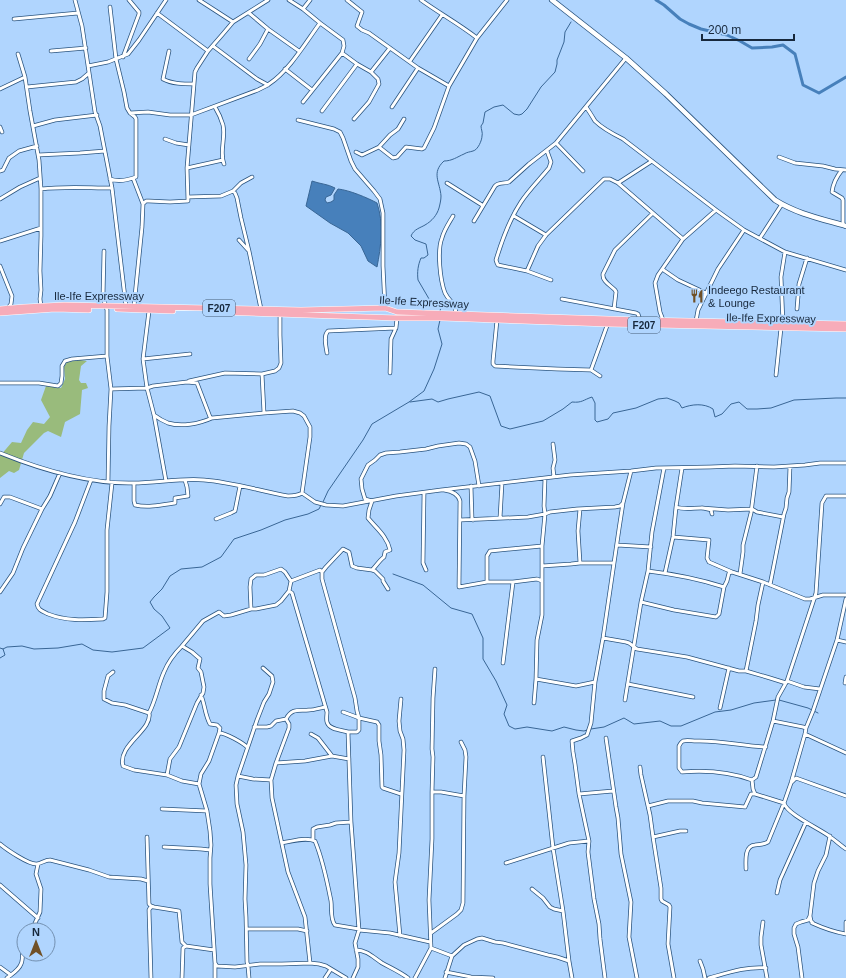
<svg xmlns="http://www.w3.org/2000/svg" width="846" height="978" font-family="Helvetica,sans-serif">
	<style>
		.green { fill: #99bb7c }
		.water { fill: #4780bb; stroke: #396695 }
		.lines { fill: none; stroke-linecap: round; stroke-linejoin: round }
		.stream { stroke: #396695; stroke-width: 1 }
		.canal { stroke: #4780bb; stroke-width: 3 }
		.street-casing { stroke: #2a547f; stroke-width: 4.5 }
		.secondary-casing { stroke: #2a547f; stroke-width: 6 }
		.primary-casing { stroke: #fff; stroke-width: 6 }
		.street { stroke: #fff; stroke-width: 3 }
		.secondary { stroke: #fff; stroke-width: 4.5 }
		.primary { stroke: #f7acb9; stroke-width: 5 }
		.labels { text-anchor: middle; stroke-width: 4; stroke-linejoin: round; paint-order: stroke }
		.shield { fill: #b0d5fe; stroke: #455c76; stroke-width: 1 }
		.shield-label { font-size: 10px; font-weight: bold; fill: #17283c }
		.poi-label { font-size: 11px; fill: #17283c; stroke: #b0d5fe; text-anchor: start }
		.street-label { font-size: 11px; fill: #17283c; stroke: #b0d5fe }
	</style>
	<rect width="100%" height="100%" fill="#b0d5fe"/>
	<path class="green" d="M80,360L87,361L81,366L79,380L81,383H86L88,388L82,390L80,414L65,422L61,437L48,431L44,433L24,453L19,470L14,473L9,471L0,478V456L12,442L21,443L27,430L33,422L44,424L50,417L41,400L46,386L61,388L65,379L64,367L67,362Z"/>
	<path class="water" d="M312,181C320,184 328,184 335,188L331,195L326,197L325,200L327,203L331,202L334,200V195L338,189C349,190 368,198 377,203C384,223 381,247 377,267L368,261L361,246L348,233L330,223L306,206Z"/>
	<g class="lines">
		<path class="stream" d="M440,311L441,307L432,304L418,280C417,272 418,265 421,258H424L428,255L426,244L415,240L411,236C414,229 420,228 425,225C432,221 437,215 439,208C440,204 441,200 441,196C440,182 431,173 444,161C452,161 457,157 464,154C467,152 470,152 473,151C478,150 482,140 482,136C483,133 481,129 481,126L483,123L485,112L494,107L503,105L514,114L519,115L522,114L527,109L541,87L555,72L557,64V60L564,42L565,32L571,22
			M410,402L432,399L438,402L448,399L479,392L490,396L501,426L510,429L543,421L563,409L572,402C582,403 583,400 592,397L595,403V420L597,422L608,419L613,413L636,408L658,399L667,398L675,401L679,403L682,408C692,404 704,403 713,409L715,417L722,414L731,404L739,402L747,409H757L771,408L794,400L836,398H846
			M323,502L328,491L363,440L372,424L409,402L424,391L434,369L442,344L438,329L440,320
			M393,574L423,585L451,608L472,614L483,638V659L496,681L507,705L504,714L509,726L515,729L527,727L552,731L564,727L576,730L584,731L587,730
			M0,648L3,649L7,647L22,646L34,649L58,648L82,644L93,650L112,652L143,648L170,628L162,616L154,609L150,602L154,597L162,589L170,576L181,569L202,567L221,557L234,539L261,530L285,520L308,514L319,509L321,505
			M0,658L5,655L3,649
			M779,700L808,708L818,713
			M591,729L604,727L624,718L634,724L660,721L671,726H681L715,712L731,710L754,703L776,700"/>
		<path class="canal" d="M656,0L664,5L680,19L689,24L701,29L727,35L740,41L752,48L772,47L783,45L795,54L803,85L819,93L846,77"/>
		<g class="street-casing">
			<path id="street" d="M75,0L82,26L95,112L100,126L112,188L126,306
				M199,0L233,22
				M289,0L303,9L320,23L343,40L344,46L342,53L303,102
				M347,0L362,12L357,26L362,30L369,33L418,68L449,86
				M421,0C439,13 459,24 477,38
				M110,7L116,59L124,92L127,108L130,113L148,112L170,115H191L258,90C261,88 265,87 269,84C289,71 306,42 320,23
				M303,9L310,0
				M157,13L208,51
				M249,13L268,29L299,51
				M14,19L78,13
				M213,46L257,79L268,85
				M51,51L86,48
				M169,51L163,79C172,84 184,84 194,84
				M342,53L357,64L371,72L378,79L379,84L369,102L354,119
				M18,54L25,77L30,111L39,160L41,189V236L40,271L41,290L40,299L41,306
				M123,57L139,14V12L129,0
				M249,59L260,44L268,29
				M410,61L442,15
				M88,66L108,62L128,54L139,40L166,0
				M285,69L312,90
				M371,72L390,48
				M27,87L76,82L82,79L89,73
				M0,89L25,77
				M215,107C218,112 221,118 223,125C226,138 219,152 224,164
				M392,107L418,68
				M586,107C589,111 592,116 595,121C603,129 613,134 623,139L716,210L744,230L785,252L846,270
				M322,111L357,64
				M298,120L334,129L340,132L343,138L351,161L355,169L374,191L380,199L383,213V266L385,308
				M33,126L55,120L97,115
				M0,127L2,132
				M165,139L176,143L189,145
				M556,143L583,171
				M379,147L393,158L397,157L406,147L422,149L424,148L434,128L449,86L477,38L507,0
				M547,151L551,162L549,168C540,179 528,191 521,202C509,220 502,240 496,260L497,263L498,265L527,271L551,280
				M356,152L362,155L379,147L390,135L398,129L404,119
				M38,155L80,153L105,151
				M779,157L795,163L823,166L835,169L846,170
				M187,168L223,160
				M842,170C837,176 833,184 832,192L842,198L843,200V225
				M0,171L3,170L9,158L19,151L37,146
				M133,178L143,204
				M110,179C118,182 128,180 136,177V119L135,117L130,113
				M447,183L482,205
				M618,183L652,161
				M41,189C65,186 88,188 112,188
				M233,191L241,183L252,177
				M188,197L221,196L233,191L235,193L237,198L241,218L249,251
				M0,199L20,187L40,178
				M453,216C449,223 444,230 442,238C437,250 440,280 445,293C450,303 455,301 456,314
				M514,216L546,235
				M474,221L495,186C499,182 504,184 509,182L529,164L556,143L626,58
				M760,238L782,204
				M239,240L249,251L261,309
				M0,241L41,228
				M104,251L103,297L107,310V356L111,389L109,426L108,482
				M0,266L12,296L11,304L8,308
				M662,269L678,280L706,293
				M527,271L538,246L546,235L604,179H610L618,183L683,239
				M562,299L636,313L638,314L640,320
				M134,306L142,227L143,204L146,201H149L170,202L188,201L187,168L195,72L197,68L208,51L222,35L233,22L268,0
				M614,309L616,292L615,290C610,285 602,281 603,274L615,250L653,213
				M797,309L799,284L807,258
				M149,311L143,359L147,388L154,415L166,481
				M497,320L493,361V364L495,366L557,369L591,370L600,376
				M663,320L660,312L655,283L658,275L683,239L716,210
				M696,321L698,310L718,269L744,230
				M783,323L781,277L785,252
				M327,353C326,346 323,336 328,331L396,328
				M143,359L190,354
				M591,370L608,323
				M390,373L391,339L396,328L397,318
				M776,375L781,328
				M189,381L225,373L262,374
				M0,383H39L58,386L61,383L62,376V366L65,361L72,359L107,356
				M111,389L147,388L153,386L187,382L197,383L210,417L212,418L264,413L293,411L300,413L304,416L310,427V437L302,493
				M264,413L262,374L275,371L279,368L281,363L280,335V314
				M154,415C158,418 163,421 168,423C181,427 199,424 212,418
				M553,444L555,460L553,468L554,477
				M0,453C42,470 88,484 133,483C157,483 180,478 204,480C232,482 260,491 288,496C293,496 297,496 302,493L315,502L326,505L343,506L396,496L441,490L570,475L631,471L656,468L710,467L735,466L774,467L805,465L820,463H846
				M682,468L676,507C684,510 693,508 701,508C704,508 707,509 711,510L712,514
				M91,480L75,522L37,604C38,610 42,611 48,614C66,621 84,620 103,619L105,618L107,592V530L112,483
				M134,483V501L135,505C148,508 162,505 175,503V498L188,496L187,487L185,480
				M471,486L472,519L473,520
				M444,490C451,491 458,493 460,501L459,587L487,582H513L537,579L542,581
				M424,493L423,563L426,570
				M0,504L4,497H10L42,509
				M702,508L728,510L752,509L757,512L783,517
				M500,518L502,483
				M216,519L231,513L235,511L240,486
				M460,520L528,517L545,514L550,512L577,509L615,507L620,506L623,503
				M673,537L709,540L707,558L709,562L732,572L763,582L805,599H810L823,595H846
				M617,545L651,547
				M580,563L578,531L580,509
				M542,566L571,564L580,563H614
				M372,570L375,571L383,579V581L388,589
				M648,571C673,574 699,579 724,587
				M665,573L673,537L676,507
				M740,574L743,552V545L751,513L757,466
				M291,581L320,570L322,572
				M487,582V556L490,551L542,546
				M770,585L784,514L786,508L787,498L789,492L790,466
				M0,592L13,573L23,548L42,509L50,496L60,473
				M641,602L674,610L716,617L719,614L724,587L727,581L729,573L732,572
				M251,609L250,587L251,579L256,575H264L281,569L285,572L291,581L289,591
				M603,638L626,642L629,643L637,649L687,657L739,671H746L756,621L758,605L763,582
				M837,640L846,642
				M503,663L513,582
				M263,668L272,676L273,682L269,694L264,702L257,720L238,776L253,779L271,780
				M746,671L770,678L786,683
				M113,672L108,676L104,691V699L112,703L125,705L149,713C153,730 117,745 123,766L134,770L167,775
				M536,679L576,686L595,682
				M787,681L804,687L820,689
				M845,683L846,677
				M628,684L693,697
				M201,695C205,705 205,715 210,724L217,725L220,728L219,733L209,761L201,774L199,784L207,811L210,831L211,845L210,858V884L215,963L217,966L235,967L260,964H282L310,963L319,964L326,966L346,978
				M625,700L641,602L648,571L652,532L664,468
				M534,703L536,679L537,640L542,615V546L545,514L544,506L545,478
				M720,708L729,668
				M343,712L354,716L359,718L377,722L379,725V741L381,755L382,787L383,788L401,794
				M149,713C156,700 158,685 164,672C168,662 175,653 182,646
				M286,719C292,708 298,711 309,710C314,710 320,708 325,707
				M254,727H267L271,726L276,721L286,719L289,724V728L276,763L271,780L272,798L288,872L305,917L310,963
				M806,728L813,711L837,640L846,599
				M348,732H357L359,730V718L357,711L355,698L322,579V572L326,567L343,549L349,552L352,566L357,568L372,570C376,566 379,561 384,557L385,552L390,550C387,536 376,528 368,518L369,510L372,501L365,499L362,489L361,479L368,465L375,460L380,455L386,453L400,452L426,449L438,446L459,443L466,444L470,447L475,461L479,486
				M219,733C226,733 243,743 247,747
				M311,734L318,738L332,756
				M805,734L846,753
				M606,738L616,807L618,818L621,854L631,902L629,937L637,978
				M276,763L305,761L332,756L349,759
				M640,767L641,775L650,815L653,837L661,888V899L662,901L669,905L670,907L668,944L674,978
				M238,776L236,785L237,804L243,832L246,865L245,899L246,917L247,962L248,966L249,978
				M752,780L756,777L773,721
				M792,782L796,778L846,796
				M199,784L182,781L167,775L170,759L179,747L197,703L203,693L204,687L201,672L198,668L200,659L192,652L182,646L203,621L219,612L224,616L231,615L251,609H256L276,605L281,601L289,591L292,593L327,712C327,715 326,719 327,722C329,730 342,730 348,732L351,822L359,930L355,943L358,959V967L353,978
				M432,792H441L464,796
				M579,794L613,791
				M755,794L753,789L752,780C730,772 706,770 682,772L679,768V746C681,743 680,743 683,741C687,740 692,741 696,741C719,740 742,746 766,747
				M648,806L668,801H693L702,803L745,807L751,794H755L784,803C787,814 818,828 829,836C835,840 840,845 846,849
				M162,809L207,811
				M147,837L149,904L151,906L154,907L179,911L182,942L186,946
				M653,837L680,831H686
				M313,840V829L317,827L330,825L336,823L351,822
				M589,841L579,794L575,764L573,752L572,741L581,738L587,735L591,723L595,682L603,638L619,529L623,503L631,471
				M282,843C292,841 306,837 315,841C323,860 327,881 331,901C332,908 330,919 335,925L359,929
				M0,844C6,849 29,865 37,864C42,863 45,860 50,860L89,870L109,877L141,879L148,881
				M164,847L201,849L210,850
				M506,863L569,843L589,841L588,852L594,899L599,924L600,939L605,978
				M746,869C746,861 744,846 755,845C760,844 763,845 768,842L784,803L791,783L805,734L806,728L803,727L773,721L778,697L787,681L816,593L822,503L826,496H846
				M0,885L38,918
				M532,889L543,898L550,907L554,909L563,911
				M777,893L780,880L806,822
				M763,922L761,937V945L767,978
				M846,922V931
				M812,923C823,928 834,932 846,934
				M813,923L811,921L810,916L814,883L818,871L826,855L830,836
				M247,929H298L307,931
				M32,930L40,912L41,889L36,874L38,864
				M359,930L390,933L430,942
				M431,933L457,914L461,910L463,903L464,796L466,757L465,750L461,742
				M400,936L395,882L399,853L404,750L403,739L400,731L399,721L401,699
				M431,948L452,956
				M356,950C367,950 374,958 382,963C391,968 400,972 408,978
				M569,961L572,978
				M700,961L703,969L705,978
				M215,964V978
				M0,967L11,975
				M446,972L471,977L493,978
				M7,978C12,974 19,970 21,964C24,958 21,949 24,942
				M151,978L149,910L150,908L152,907
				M182,978L183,948L186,946L214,950
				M325,978L331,969
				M415,978L431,948L429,900L432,839V792L433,757L432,749L433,698L435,669
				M445,978L452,956L464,945L477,939L482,938L495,942L503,943L548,955L557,957L569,961L563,911L553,848L543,757
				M709,978C727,973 747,966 766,968
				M802,978L798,947L794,934V928L796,924L801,922L808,920L810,916"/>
		</g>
		<g class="secondary-casing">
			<path id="secondary" d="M552,0L626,58L666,94L775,200C797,214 822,219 846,226"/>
		</g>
		<g class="primary-casing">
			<path id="primary" d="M0,309L24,307L64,305L301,310L385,308L397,312L640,320L846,324
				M117,309L173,311
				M217,312L397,318H442L608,324L846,329
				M0,313L55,309L89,310"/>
		</g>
		<use href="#street" class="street"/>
		<use href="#secondary" class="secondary"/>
		<use href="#primary" class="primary"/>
	</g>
	<defs>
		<g id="restaurant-bare" transform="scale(1.08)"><path d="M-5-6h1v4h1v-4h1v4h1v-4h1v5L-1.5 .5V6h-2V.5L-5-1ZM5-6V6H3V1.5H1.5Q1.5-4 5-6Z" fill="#705026" stroke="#b0d5fe" stroke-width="2.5" paint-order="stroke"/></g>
	</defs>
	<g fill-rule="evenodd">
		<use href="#restaurant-bare" x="697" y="296"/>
	</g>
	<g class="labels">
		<g class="shield">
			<rect x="203" y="300" width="32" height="16" rx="3"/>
			<rect x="628" y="317" width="32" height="16" rx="3"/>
		</g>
		<g class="shield-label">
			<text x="219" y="312">F207</text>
			<text x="644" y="329">F207</text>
		</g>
		<g class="poi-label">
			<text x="708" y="294">Indeego Restaurant<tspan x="708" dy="13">&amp; Lounge</tspan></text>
		</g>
		<g class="street-label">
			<text x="99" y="300">Ile-Ife Expressway</text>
			<text transform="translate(424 302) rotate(3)" y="4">Ile-Ife Expressway</text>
			<text transform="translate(771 318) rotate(1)" y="4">Ile-Ife Expressway</text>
		</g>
	</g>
	<g transform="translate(36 942)"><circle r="19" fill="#b0d5fe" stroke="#7390b0"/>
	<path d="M0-3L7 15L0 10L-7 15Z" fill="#705026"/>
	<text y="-6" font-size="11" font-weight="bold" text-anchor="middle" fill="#17283c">N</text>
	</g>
	<path d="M702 34v6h92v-6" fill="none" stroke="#17283c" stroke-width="2"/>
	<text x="708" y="34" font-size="12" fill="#17283c" stroke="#b0d5fe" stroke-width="3" paint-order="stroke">200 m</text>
</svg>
